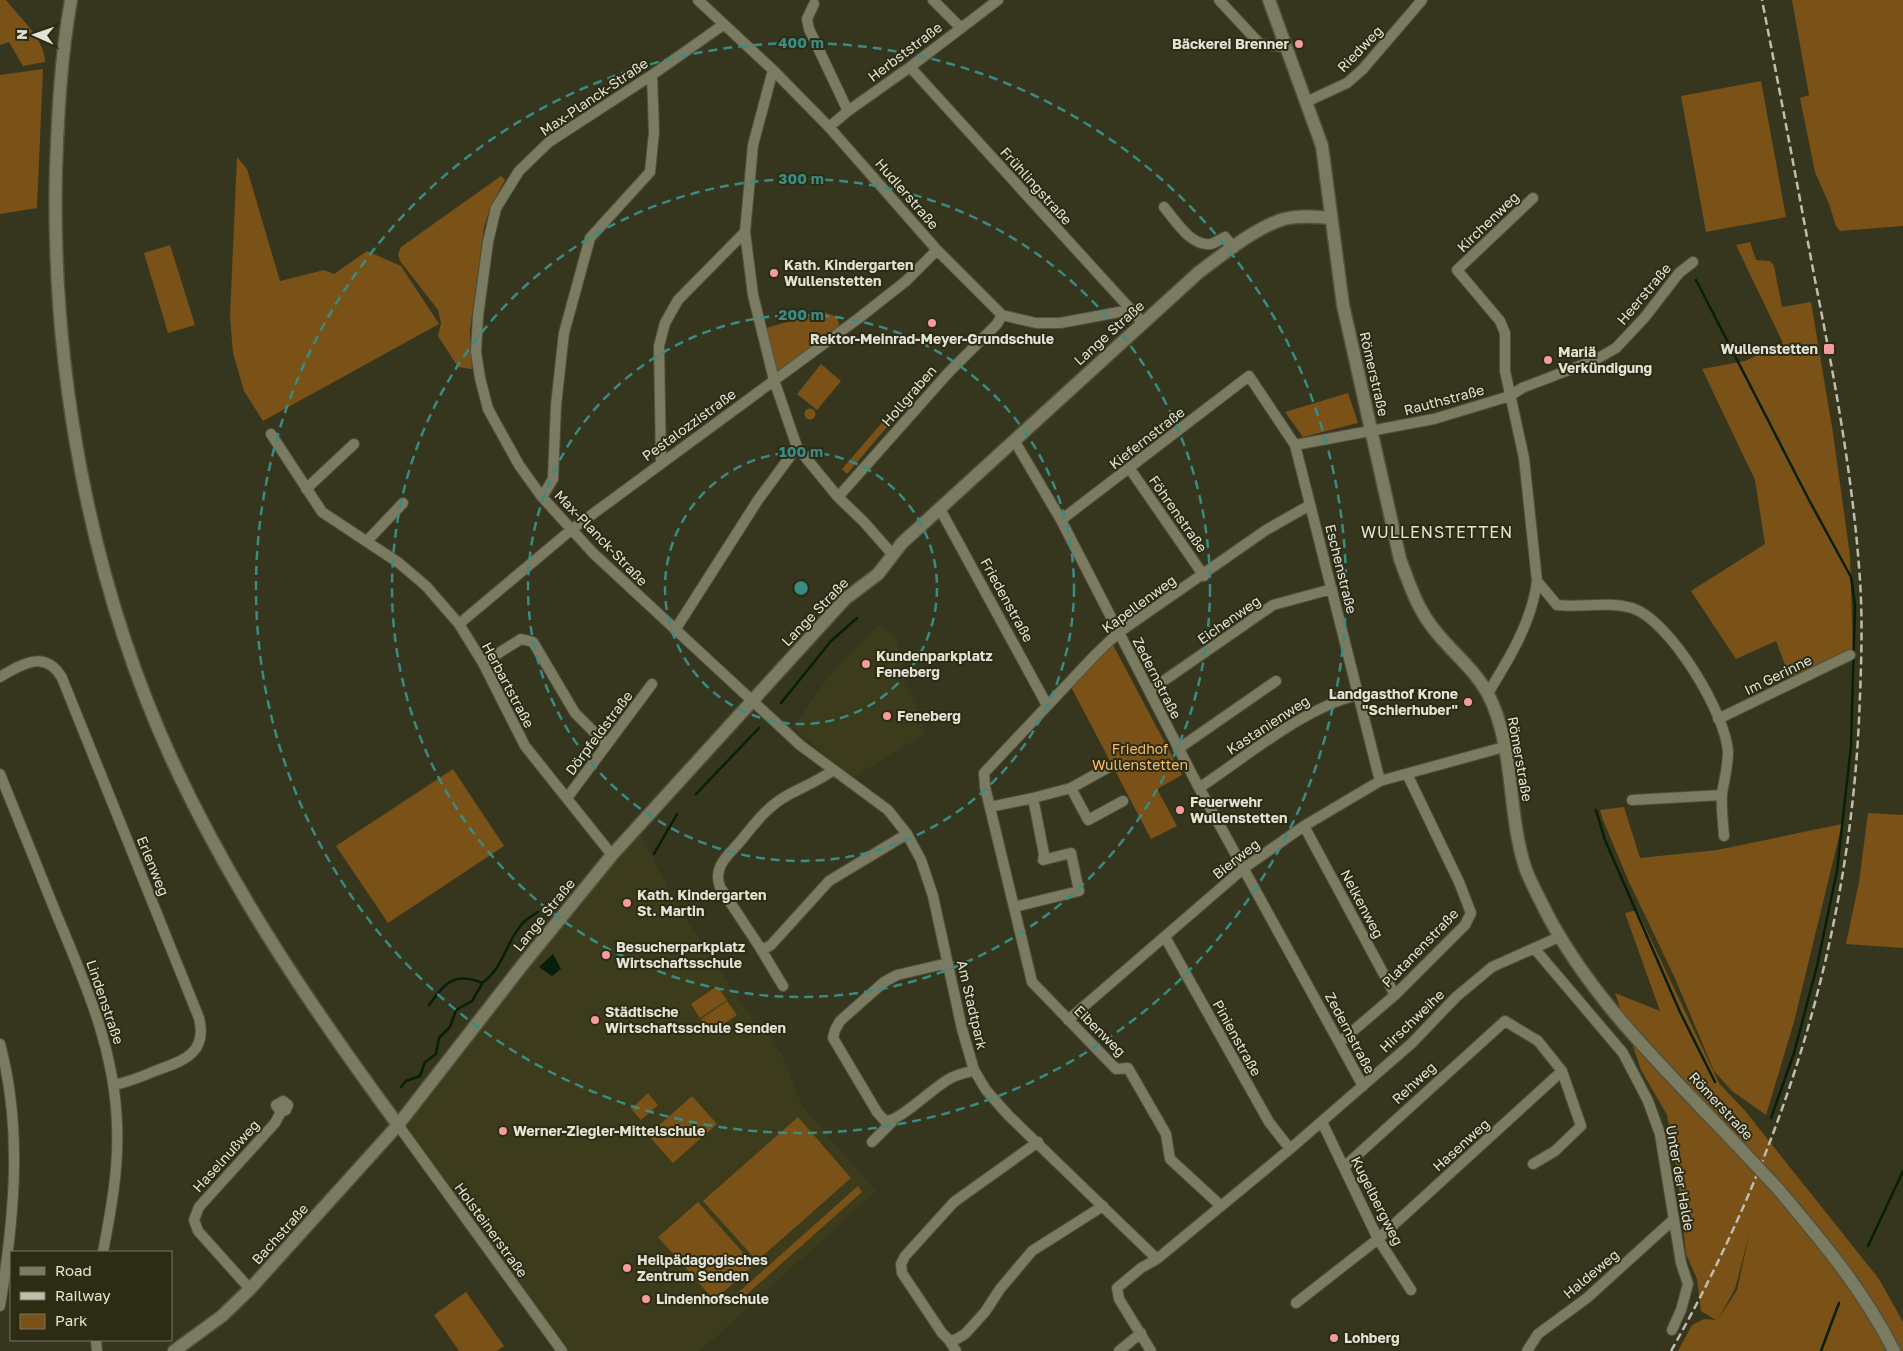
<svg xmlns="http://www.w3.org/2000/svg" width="1903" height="1351" font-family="'Golos Text',sans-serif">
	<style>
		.built { fill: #3c3c1d }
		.green { fill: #7a5116; fill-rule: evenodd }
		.water { fill: #071f09 }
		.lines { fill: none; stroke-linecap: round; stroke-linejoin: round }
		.stream { stroke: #071f09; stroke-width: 2.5 }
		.street-casing { stroke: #51513c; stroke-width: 12 }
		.secondary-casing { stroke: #51513c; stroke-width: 15 }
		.street { stroke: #7b7b61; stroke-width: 10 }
		.secondary { stroke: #7b7b61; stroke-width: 12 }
		.rail { stroke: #bebeaf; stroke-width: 2.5; stroke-dasharray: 8 4; stroke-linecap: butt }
		.secondary-bridge-casing { stroke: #51513c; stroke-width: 15; stroke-linecap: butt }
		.secondary-bridge { stroke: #7b7b61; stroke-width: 12 }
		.ring { fill: none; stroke: #398c83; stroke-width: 2.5; stroke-dasharray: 9 6 }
		.poi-dot { fill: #f59b9f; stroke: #2c2c15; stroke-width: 2 }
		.labels { text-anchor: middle; stroke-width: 4; stroke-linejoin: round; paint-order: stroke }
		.poi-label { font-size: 14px; font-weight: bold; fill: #e2e3d5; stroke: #2c2c15; text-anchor: start }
		.street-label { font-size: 14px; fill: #e2e3d5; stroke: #2c2c15 }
		.park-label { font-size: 14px; fill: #fcbb66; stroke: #2c2c15 }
		.quarter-label { font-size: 16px; letter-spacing: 1px; fill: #e2e3d5; stroke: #2c2c15 }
		.centre { fill: #398c83; stroke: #2c2c15; stroke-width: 2.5 }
		.ring-label { font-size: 15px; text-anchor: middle; font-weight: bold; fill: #398c83; stroke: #2c2c15; stroke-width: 4; stroke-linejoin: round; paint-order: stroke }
	</style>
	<rect width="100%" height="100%" fill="#36361f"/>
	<path class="built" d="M878,625L896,638L904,682L915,704L925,734L852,778L793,727L827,679Z
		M637,828L676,903L753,1021L768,1031L783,1057L802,1106L876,1191L700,1351H563L399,1126Z"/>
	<path class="green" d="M0,0H6C19,17 45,39 45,62L23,66L9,42L0,45Z
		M1792,0H1903V226L1840,231L1836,226L1829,204L1815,172L1800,98L1809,95Z
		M43,69L37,208L0,214V75Z
		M1761,81L1786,217L1706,232L1681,96Z
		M237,157L247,169L280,281L324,270L334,274L367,251L401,266L439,324L263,421L244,391L233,353L230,317Z
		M501,176L505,180L490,208L484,228L470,330L472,369L458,367L438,336L441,323L438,310L400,261L398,254L401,247Z
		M1750,242L1756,260L1770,261L1774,266L1782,307L1811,302L1833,433L1850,556L1853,653L1792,683L1776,641L1736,659L1691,591L1765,544L1755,480L1702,369L1745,361L1783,343L1736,245Z
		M170,245L195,325L168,333L144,253Z
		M824,312L837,317L841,331L774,378L762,329Z
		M821,364L841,381L817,410L797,394Z
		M1348,393L1358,423L1303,437L1285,412Z
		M804.5 414a5.5 5.5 0 1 1 11 0a5.5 5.5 0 1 1-11 0Z
		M893,410L898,414L847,474L842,469Z
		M1111,641L1182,775L1157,789L1177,826L1151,839L1070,685Z
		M453,769L504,846L388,923L336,846Z
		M1624,807L1640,858L1717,850L1842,824L1794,1022L1766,1115L1732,1091L1714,1071L1674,976L1629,882L1603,820L1600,810Z
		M1868,813L1903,815V948L1846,944L1859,882Z
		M1637,910L1719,1083L1746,1112L1879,1279L1903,1322V1351H1678L1692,1325L1704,1319L1716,1320L1701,1311L1697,1279L1686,1254L1678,1177L1667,1115L1641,1070L1615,993L1660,1011L1625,913ZM1750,1231L1737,1290L1717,1321L1735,1289Z
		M717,986L727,1000L700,1018L691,1004Z
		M727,1001L737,1015L710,1033L701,1019Z
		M648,1093L658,1105L641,1120L631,1109Z
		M692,1096L717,1124L673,1163L648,1135Z
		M798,1117L851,1178L757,1261L703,1201Z
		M858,1186L862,1192L736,1304L731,1299Z
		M698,1202L754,1265L714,1300L658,1237Z
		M466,1292L504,1346L497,1351H459L434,1315Z"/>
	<path class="water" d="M553,954L561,969L552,976L539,967Z"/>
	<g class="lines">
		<path class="stream" d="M1696,280L1809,500L1851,577L1855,605L1851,746L1837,871L1817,966L1794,1053L1771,1118
			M781,703L831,641L857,618
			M696,794L759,728
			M1596,810L1605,840L1680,1012L1715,1082
			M654,854L677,814
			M429,1005C444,984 454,971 482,983C503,969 506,942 522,924C526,919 533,915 538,912
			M401,1087L406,1081L420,1076L425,1062L436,1054L439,1038L450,1027L456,1010L472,1001L482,984
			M1868,1246L1903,1171
			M1821,1351L1839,1303"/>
		<g class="street-casing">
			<path id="street" d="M698,0L773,70L829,127L937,250L1002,315L1036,323H1060L1130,310
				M933,0L961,28
				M1219,0L1260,44L1285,47
				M814,4L807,19L809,29L848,111
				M723,25L652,75L549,142L519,171L496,208L488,242L478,316L476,352L480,378L488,409L519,465L542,497L593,553L800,745L888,810L907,834L921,860L933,896L962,1029L974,1070L986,1090L1008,1115L1157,1259L1290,1149L1412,1043L1456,997L1492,967L1559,937
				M910,67L1143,323
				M773,70L753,145L745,232L753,295L774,380L797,447L838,497L864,522L893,555
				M1306,102L1347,83L1362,70L1422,0
				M829,127L848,111L910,67L998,0
				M1164,207C1175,220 1191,247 1211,244C1215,243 1221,239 1225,237L1234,248
				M271,434L322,512L399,563L426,586L459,624L483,663L525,746L612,855
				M1014,440L1061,520L1197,784L1363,1086
				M1295,445L1434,419L1510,396L1522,388L1595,360L1616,348L1645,317L1679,273L1693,262
				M661,462L659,346L665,323L678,300L745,232
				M1130,469L1204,576
				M306,489L354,444
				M542,497L553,479L556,405L564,333L590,238L650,172L654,132L652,75
				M838,497L949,372L997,324L1002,315
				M940,509L1047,705
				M1061,520L1249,376L1295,445L1380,781
				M367,541L403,503
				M1537,581L1557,605C1582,608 1607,601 1632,608C1670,620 1726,714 1728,752C1728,767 1724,780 1722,794C1721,807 1723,822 1724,836
				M459,624L571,530L859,318L906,281L937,250
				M675,630L758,500L797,447
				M483,663L521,639L533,642L575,713L606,744
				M0,677C22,664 45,649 62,678L199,1018C208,1054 182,1061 155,1071C141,1077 128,1082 114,1085
				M1149,691L1273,605L1332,589
				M1488,693C1509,659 1532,622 1537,581L1524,458L1505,371V333L1500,321L1457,270L1533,198
				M1718,719L1850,655
				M1178,749L1276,681
				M832,771C818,781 803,787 788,795C766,807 753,826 738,844C726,857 713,868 720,887L759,946L764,949L771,945L829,881L907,834
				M0,774C19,822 39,870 58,918C86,985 115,1051 117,1125C119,1168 111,1210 103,1252
				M1071,788L1088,820L1123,801
				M1199,788C1247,756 1302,709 1357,695
				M567,798L652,684
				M1033,798L1071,788L1109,767
				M1632,800L1722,795
				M990,807L1033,798L1044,854L1043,860L1071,853L1079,891L1014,907
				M1304,826L1395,995
				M1165,937L1269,1122L1290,1149
				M759,946L783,986
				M1534,948L1623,1053L1648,1101L1660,1134L1681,1263L1688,1284L1681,1310L1672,1330
				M948,963L897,975L884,982L840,1021L835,1030L833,1038L877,1112L885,1121C900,1122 934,1086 951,1078C958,1074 967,1073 974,1070
				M1068,1020L1244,868L1304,826L1380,781L1504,747
				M1340,1042L1395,995L1465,925L1471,913L1459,882L1407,774
				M0,1044C23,1129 14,1219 0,1306
				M1322,1122L1378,1239L1411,1290
				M398,1125L562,1351
				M872,1142L892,1122
				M1038,1142L954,1202L905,1256L901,1264L902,1273L942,1333L949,1340H955L965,1334L985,1312L1000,1289L1032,1251L1103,1206
				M1344,1167L1505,1021L1538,1041L1562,1071L1581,1126L1555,1151L1533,1164
				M1221,1206L1170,1159L1166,1134L1128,1068L1116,1069L1032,982L985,787L984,773L1095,655L1118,633L1266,530L1310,505
				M250,1289L198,1231L194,1220L199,1207L275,1123L281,1112L286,1110L288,1105L283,1101L276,1105L281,1112
				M1296,1303L1378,1239L1562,1071
				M96,1340L97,1351
				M949,1340L956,1351
				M1119,1351L1141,1333
				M1151,1351L1119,1299L1117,1288L1141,1268L1157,1259
				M1527,1351L1538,1334L1587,1298L1674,1219"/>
		</g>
		<g class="secondary-casing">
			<path id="secondary" d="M71,0C61,56 58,112 56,169C51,367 89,579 172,760C233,892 312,1008 398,1125
				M1269,0L1322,146L1343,305L1400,559C1410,586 1418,611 1437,633C1454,654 1475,670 1488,694C1515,747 1507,811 1525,867C1530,882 1539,897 1546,912C1593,1002 1668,1072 1737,1145
				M1779,1190C1822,1241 1864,1291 1894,1351
				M174,1351L222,1316L250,1289L398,1125L524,963L612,855L845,599L878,574L902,543L1198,273C1222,255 1256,227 1284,219C1300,215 1316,217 1331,218"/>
		</g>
		<use href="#street" class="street"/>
		<use href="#secondary" class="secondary"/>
		<path class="rail" d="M1671,1351C1782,1155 1848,945 1859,720C1861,673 1863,626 1860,580C1853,477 1834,376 1814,275C1797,183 1780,92 1762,0"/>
		<g class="secondary-bridge-casing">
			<path id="secondary-bridge" d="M1737,1145L1779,1190"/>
		</g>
		<use href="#secondary-bridge" class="secondary-bridge"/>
	</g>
	<g class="ring">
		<circle cx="801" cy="588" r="136"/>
		<circle cx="801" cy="588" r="273"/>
		<circle cx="801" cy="588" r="409"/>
		<circle cx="801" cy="588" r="545"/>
	</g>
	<g class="poi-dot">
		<circle cx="1299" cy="44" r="5"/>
		<circle cx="774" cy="273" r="5"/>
		<circle cx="932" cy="323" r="5"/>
		<rect x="1823" y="343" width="12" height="12" rx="2.5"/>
		<circle cx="1548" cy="360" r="5"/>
		<circle cx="866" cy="664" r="5"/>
		<circle cx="1468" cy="702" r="5"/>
		<circle cx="887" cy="716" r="5"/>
		<circle cx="1180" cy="810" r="5"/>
		<circle cx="627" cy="903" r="5"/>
		<circle cx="606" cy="955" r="5"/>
		<circle cx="595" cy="1020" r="5"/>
		<circle cx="503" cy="1131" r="5"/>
		<circle cx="627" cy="1268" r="5"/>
		<circle cx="646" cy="1299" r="5"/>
		<circle cx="1334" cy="1338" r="5"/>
	</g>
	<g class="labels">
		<g class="poi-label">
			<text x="1289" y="49" text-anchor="end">Bäckerei Brenner</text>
			<text x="784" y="270">Kath. Kindergarten<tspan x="784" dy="16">Wullenstetten</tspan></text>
			<text x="932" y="344" text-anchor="middle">Rektor-Meinrad-Meyer-Grundschule</text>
			<text x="1818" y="354" text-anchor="end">Wullenstetten</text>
			<text x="1558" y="357">Mariä<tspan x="1558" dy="16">Verkündigung</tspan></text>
			<text x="876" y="661">Kundenparkplatz<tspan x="876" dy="16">Feneberg</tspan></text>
			<text x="1458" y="699" text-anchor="end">Landgasthof Krone<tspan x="1458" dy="16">"Schierhuber"</tspan></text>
			<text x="897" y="721">Feneberg</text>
			<text x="1190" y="807">Feuerwehr<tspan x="1190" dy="16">Wullenstetten</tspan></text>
			<text x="637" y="900">Kath. Kindergarten<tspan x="637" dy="16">St. Martin</tspan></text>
			<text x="616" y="952">Besucherparkplatz<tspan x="616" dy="16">Wirtschaftsschule</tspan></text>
			<text x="605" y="1017">Städtische<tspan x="605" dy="16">Wirtschaftsschule Senden</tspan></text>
			<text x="513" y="1136">Werner-Ziegler-Mittelschule</text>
			<text x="637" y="1265">Heilpädagogisches<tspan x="637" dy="16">Zentrum Senden</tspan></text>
			<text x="656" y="1304">Lindenhofschule</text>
			<text x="1344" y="1343">Lohberg</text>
		</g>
		<g class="street-label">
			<text transform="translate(1360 49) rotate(-46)" y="5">Riedweg</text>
			<text transform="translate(905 52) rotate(-37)" y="5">Herbststraße</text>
			<text transform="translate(594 97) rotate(-34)" y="5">Max-Planck-Straße</text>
			<text transform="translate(1036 186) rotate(48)" y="5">Frühlingstraße</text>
			<text transform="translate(907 194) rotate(49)" y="5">Hudlerstraße</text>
			<text transform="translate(1488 222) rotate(-44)" y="5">Kirchenweg</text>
			<text transform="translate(1644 294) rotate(-50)" y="5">Heerstraße</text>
			<text transform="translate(1109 333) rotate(-42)" y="5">Lange Straße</text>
			<text transform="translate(1374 374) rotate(77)" y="5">Römerstraße</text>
			<text transform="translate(909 396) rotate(-49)" y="5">Hollgraben</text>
			<text transform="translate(1444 400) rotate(-15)" y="5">Rauthstraße</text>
			<text transform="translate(689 425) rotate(-36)" y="5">Pestalozzistraße</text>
			<text transform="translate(1147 438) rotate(-38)" y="5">Kiefernstraße</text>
			<text transform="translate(1178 514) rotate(55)" y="5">Föhrenstraße</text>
			<text transform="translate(601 538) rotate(46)" y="5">Max-Planck-Straße</text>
			<text transform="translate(1341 569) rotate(76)" y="5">Eschenstraße</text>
			<text transform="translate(1007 600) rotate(61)" y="5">Friedenstraße</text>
			<text transform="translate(1139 604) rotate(-36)" y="5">Kapellenweg</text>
			<text transform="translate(815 612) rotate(-46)" y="5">Lange Straße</text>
			<text transform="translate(1229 620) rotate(-35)" y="5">Eichenweg</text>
			<text transform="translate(1778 675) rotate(-26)" y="5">Im Gerinne</text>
			<text transform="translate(1157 678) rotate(63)" y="5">Zedernstraße</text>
			<text transform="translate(508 685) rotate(62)" y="5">Herbartstraße</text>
			<text transform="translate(1268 725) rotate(-33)" y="5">Kastanienweg</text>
			<text transform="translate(599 733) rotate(-53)" y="5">Dörpfeldstraße</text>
			<text transform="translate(1520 759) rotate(80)" y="5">Römerstraße</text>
			<text transform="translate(1236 859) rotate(-38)" y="5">Bierweg</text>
			<text transform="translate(153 866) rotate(68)" y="5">Erlenweg</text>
			<text transform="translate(1362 904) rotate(62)" y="5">Nelkenweg</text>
			<text transform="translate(544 915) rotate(-51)" y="5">Lange Straße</text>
			<text transform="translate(1420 948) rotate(-46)" y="5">Platanenstraße</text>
			<text transform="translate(105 1002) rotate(71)" y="5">Lindenstraße</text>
			<text transform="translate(972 1005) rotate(77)" y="5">Am Stadtpark</text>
			<text transform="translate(1412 1021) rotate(-44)" y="5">Hirschweihe</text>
			<text transform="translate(1100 1031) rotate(45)" y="5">Eibenweg</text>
			<text transform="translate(1350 1033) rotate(62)" y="5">Zedernstraße</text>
			<text transform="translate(1237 1038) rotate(61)" y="5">Pinienstraße</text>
			<text transform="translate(1414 1083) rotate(-43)" y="5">Rehweg</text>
			<text transform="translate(1721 1106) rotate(47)" y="5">Römerstraße</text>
			<text transform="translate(1461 1145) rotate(-42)" y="5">Hasenweg</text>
			<text transform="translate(226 1156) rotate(-48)" y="5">Haselnußweg</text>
			<text transform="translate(1680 1178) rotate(80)" y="5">Unter der Halde</text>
			<text transform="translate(1377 1201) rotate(63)" y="5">Kugelbergweg</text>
			<text transform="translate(491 1230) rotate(54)" y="5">Holsteinerstraße</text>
			<text transform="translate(280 1234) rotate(-48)" y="5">Bachstraße</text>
			<text transform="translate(1591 1274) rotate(-40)" y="5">Haldeweg</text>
		</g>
		<g class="park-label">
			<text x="1140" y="754">Friedhof<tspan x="1140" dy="16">Wullenstetten</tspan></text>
		</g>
		<g class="quarter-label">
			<text x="1437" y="538">WULLENSTETTEN</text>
		</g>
	</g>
	<circle cx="801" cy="588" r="8" class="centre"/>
	<g class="ring-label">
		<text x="801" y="48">400 m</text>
		<text x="801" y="184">300 m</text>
		<text x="801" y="320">200 m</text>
		<text x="801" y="457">100 m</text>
	</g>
	<rect x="10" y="1251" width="162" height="90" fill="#2c2c15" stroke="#757562"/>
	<rect x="20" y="1267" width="25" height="8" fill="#7b7b61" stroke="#757562"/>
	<text x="55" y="1276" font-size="15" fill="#e2e3d5">Road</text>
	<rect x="20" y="1292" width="25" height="8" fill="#bebeaf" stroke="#757562"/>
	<text x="55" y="1301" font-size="15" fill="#e2e3d5">Railway</text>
	<rect x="20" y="1314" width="25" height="15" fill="#7a5116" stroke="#757562"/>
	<text x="55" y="1326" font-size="15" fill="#e2e3d5">Park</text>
	<g transform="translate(35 35) rotate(272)" stroke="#2c2c15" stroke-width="4" paint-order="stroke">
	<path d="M0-4L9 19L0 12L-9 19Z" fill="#e2e3d5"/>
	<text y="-8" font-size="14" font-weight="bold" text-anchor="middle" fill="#e2e3d5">N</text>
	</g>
</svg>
